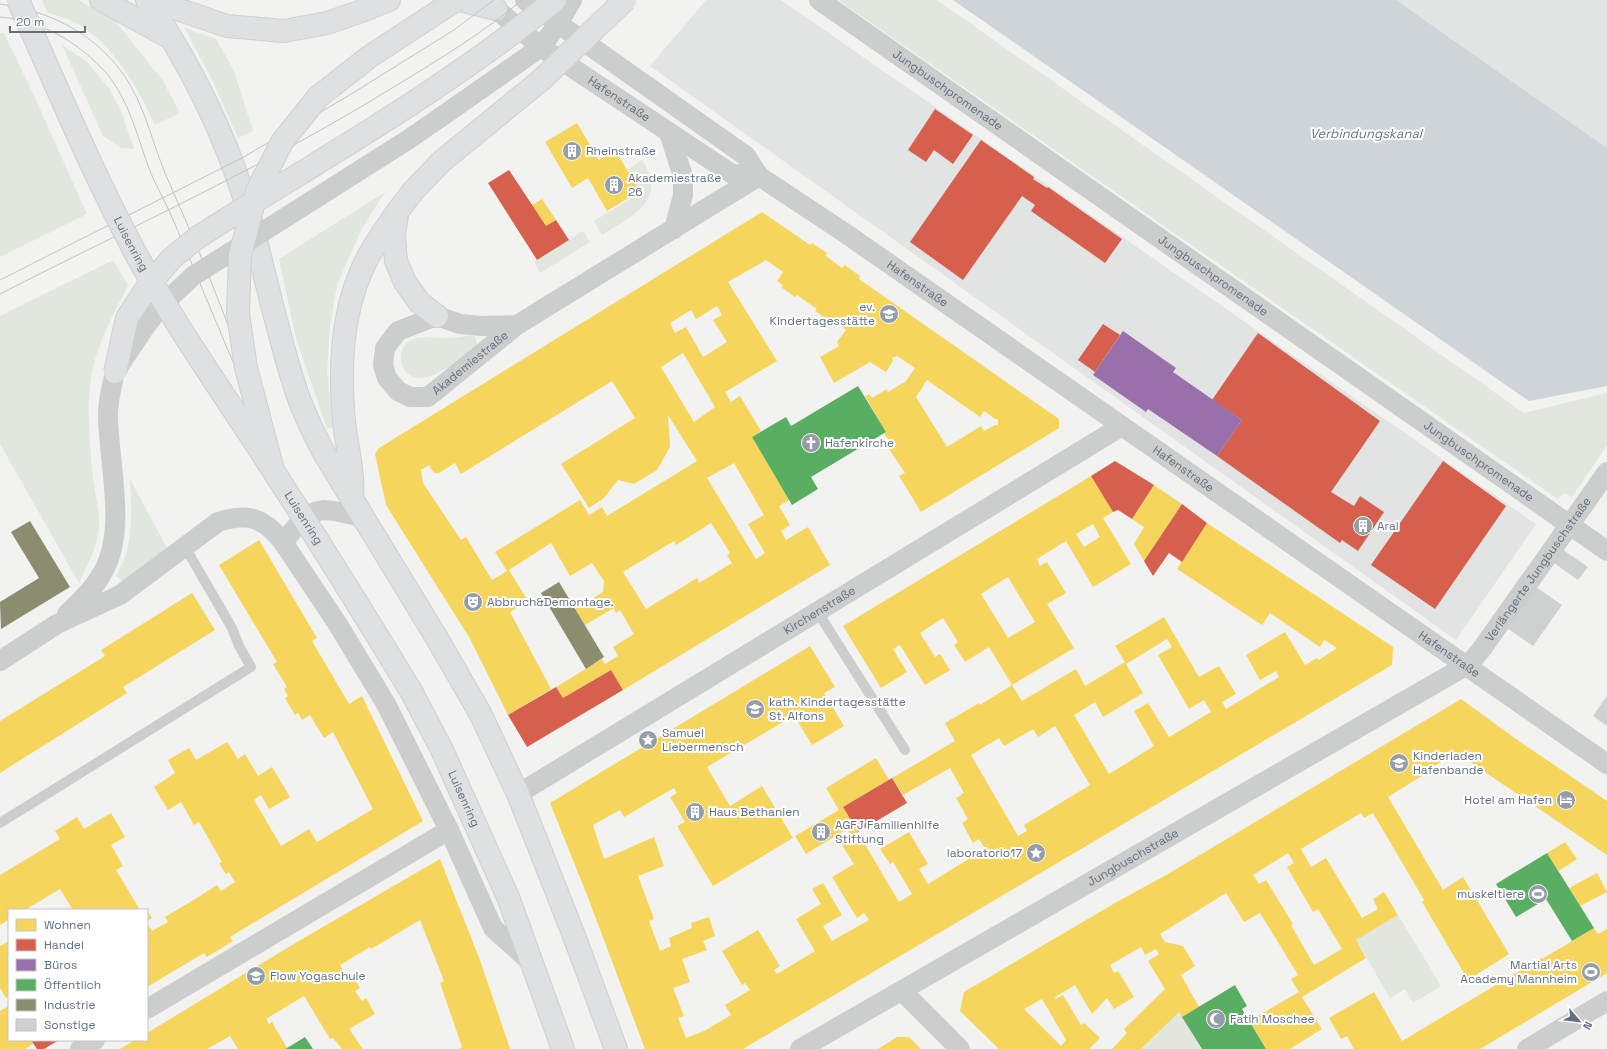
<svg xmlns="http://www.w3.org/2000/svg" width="1607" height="1049" font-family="'Space Grotesk',sans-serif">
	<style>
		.built { fill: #e2e4e3 }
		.green { fill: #e1e6de }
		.water { fill: #ced4d8 }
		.homes { fill: #f6d55c; fill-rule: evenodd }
		.shops { fill: #d6604d }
		.offices { fill: #9970ab }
		.public { fill: #5aae61 }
		.industry { fill: #8c8c6e }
		.building { fill: #cfd0d0 }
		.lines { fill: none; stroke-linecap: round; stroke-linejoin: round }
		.primary-casing { stroke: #cecfcf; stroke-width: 24 }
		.highway-casing { stroke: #d0d0cf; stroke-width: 24 }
		.lane { stroke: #cccdcd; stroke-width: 10 }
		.street { stroke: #cccdcd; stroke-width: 20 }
		.primary { stroke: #dfe0e1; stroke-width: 22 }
		.highway { stroke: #dfe0e1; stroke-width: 22 }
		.tram { stroke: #c2c3c3; stroke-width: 1 }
		.primary-bridge-casing { stroke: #cecfcf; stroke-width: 24; stroke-linecap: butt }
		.highway-bridge-casing { stroke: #d0d0cf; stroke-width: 24; stroke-linecap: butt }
		.street-bridge { stroke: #cccdcd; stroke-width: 20 }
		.primary-bridge { stroke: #dfe0e1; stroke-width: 22 }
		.highway-bridge { stroke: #dfe0e1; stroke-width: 22 }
		.labels { text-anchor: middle; stroke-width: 4; stroke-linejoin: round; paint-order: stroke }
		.street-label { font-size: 12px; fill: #626f81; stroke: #fff }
		.poi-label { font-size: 12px; fill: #626f81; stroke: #fff; text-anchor: start }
		.water-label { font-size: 13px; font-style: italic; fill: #637785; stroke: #fff }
	</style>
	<rect width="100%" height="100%" fill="#f2f3f0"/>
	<path class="built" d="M706,0H781L1536,524L1456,640L650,66Z
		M1396,0H1607V148Z"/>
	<path class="green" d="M42,0H78L116,22L163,81L180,113L155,125C137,86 114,45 76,23C67,18 56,16 47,12Z
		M838,0H937L1524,413L1607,393V445L1572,497L1564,493L1558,499Z
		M185,28L216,39L234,71L253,131L238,138L213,82Z
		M0,33H4L36,100L87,214L0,257Z
		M62,45L86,61L109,88L121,111L134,149L121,148L103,136Z
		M642,160C669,201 632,215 602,235L594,221L641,192L628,170Z
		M385,192L361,230L337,285L330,326L327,371L333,427L327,429L296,338L279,259Z
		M583,231L590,242L540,273L534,262Z
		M113,260L128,285C112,318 93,350 90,387C87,416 90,448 93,478C95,496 102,516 98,535C95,552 86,567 79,583L0,444V316Z
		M474,335L478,346C464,356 438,378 420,378C397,378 394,344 416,338C425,336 437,339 447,338C456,338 465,336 474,335Z
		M130,479L167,548L123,581L116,576C120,567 125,559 127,550C133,527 131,502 130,479Z
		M1398,915L1441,986L1413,1003L1405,989L1390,998L1356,940Z
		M1179,1011L1201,1049H1142Z"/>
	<path class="water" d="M953,0H1396L1607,148V386L1529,401Z"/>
	<path class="homes" d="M577,123L599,160L615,150L640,191L607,211L588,178L572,188L545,142Z
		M542,199L556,220L546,226L532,205Z
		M762,212L810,245L812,243L827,253L826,256L842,268L845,265L860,276L859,279L1059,419V428L921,512L899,476L905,473L885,443L889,441L884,433L886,432L865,396L869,394L872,398L887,389L888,392L906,381L915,368L897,356L892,358L893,361L886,372L870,362L834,383L820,357L839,346L837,342L846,330L830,317L828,320L815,311L817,309L797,295L795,297L781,287L783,285L777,281L783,272L766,260L728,282L777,361L725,392L731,402L740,396L761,431L752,437L789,500L779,506L790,525L781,531L786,540L808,527L830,565L623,690L611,670L563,698L556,687L602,659L605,664L618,656L613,647L634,634L620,610L616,613L614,608L585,625L575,609L603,592L604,581L592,563L570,576L551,543L509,570L528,601L510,612L551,689L508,715L469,637L386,505L375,454L379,448ZM717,306L722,315L713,320L727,342L703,357L686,327L675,333L670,323L691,310L696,319ZM683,353L715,407L694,422L661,367ZM927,380L980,417L984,411L995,419H998V425H995L984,431L981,426L947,447L916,397ZM612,381L635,418L561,464L589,508L604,498L618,480L634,484L657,470L670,447L668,415L697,461L607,516L602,507L589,515L580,500L495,552L507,571L492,580L466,537L461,540L423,483L421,470L429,465L434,473H439L455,463L461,474ZM734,463L764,515L748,524L765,553L756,559L707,478ZM711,523L730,553L727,555L732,563L699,583L697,578L646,609L623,572L674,541L676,545Z
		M1091,476L1113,512L1103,518L1131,564L1093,587L1066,541L1037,559L1040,566L1047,562L1066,593L1047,604L1074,648L1012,685L989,647L965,662L954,645L958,642L943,618L920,633L935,657L940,654L950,670L925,685L900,645L893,649L907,672L881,688L843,626ZM1093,524L1100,537L1084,547L1076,534ZM1008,577L1035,622L1008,638L981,594Z
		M1154,485L1182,504L1144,561L1134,544L1144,527L1132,519Z
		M1207,523L1393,647L1392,665L743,1049H645L587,895L550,803L810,646L835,687L824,693L844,726L812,745L792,712L786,716L788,719L707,767L730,806L762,786L793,838L713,886L677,826L685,822L670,797L677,793L674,788L624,817L620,810L593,825L604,859L654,837L664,866L638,876L654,919L649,921L660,951L671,946L669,938L692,928L691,923L709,917L715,936L703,941L707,950L682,959L690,982L673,988L684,1016L678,1018L686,1038L704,1031L731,1015L725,1005L750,990L745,983L742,985L722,951L758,930L780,966L774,970L777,974L815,951L796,919L821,904L812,889L823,883L842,915L823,926L832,941L869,920L864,913L857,918L832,877L854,864L842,845L852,839L847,829L806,854L795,836L839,810L826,788L876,758L889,780L843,807L899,902L912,894L893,862L890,864L880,849L909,832L928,864L919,869L928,884L985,849L979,839L973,843L962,823L968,819L956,798L964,793L950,768L903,795L892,778L955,741L945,723L979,703L980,705L1012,685L1022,701L1076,669L1085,686L1125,662L1115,646L1164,617L1199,677L1219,666L1236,694L1222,702L1226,709L1279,677L1276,671L1260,680L1246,655L1285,632L1305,665L1317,658L1319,660L1337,648L1324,640L1320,647L1270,613L1262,625L1177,569ZM1167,639L1172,647L1158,655L1189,709L1204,700L1211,712L1169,737L1148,703L1134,711L1154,746L1109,774L1074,715L1095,702L1103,717L1143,693L1126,664ZM1055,726L1090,785L1024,825L1027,831L1018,836L971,755L999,738L1004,746L1033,729L1038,737Z
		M259,540L317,638L312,641L349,704L362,696L423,821L230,937L233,941L230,943L207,957L204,953L147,987V923L152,931L168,922L165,917L200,896L217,885L221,891L235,882L229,872L226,874L219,863L222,862L199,822L194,825L181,802L168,810L154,787L175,773L168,760L189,748L196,760L227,742L238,759L245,754L258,776L272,767L290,797L269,809L261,795L254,800L281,846L309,829L317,842L373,809L333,732L324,738L310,715L302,720L298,713L295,715L285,698L288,696L284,689L287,687L273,664L277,662L219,565Z
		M192,593L215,630L123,687L127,693L0,773V721L105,656L101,650Z
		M1461,699L1516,739L1607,801V855L1457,753L1429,769L1430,771L1388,797L1443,890L1463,877L1509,954L1468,980L1422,902L1424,900L1373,813L1364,818L1361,813L1301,849L1311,867L1326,858L1362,918L1378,909L1373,899L1384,892L1398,915L1356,940L1366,958L1302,997L1322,1029L1290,1049H1266L1249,1021L1299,992L1291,979L1298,975L1260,913L1244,922L1226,893L1160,934L1165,942L1183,946L1195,966L1181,975L1199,1007L1182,1017L1179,1012L1141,1049H1112L1127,1033L1124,1029L1165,989L1148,961L1159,954L1156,949L1145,955L1141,947L1110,965L1114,973L1118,971L1134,997L1114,1009L1107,998L1092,1014L1075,985L1055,997L1056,999L1063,995L1081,1025L1084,1023L1100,1038L1089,1049H999L960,1011L964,992L1115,903L1168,874ZM1288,853L1294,863L1287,867L1313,912L1318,909L1342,949L1314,965L1291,925L1293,924L1266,880L1259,884L1253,875ZM1042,999L1066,1040L1061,1046L1024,1009Z
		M111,813L125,837L111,845L123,866L116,870L140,910H73L60,889L25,910H9V920L0,925V875L60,839L55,831L77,817L84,829Z
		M1565,842L1577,859L1559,871L1547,853Z
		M440,859L480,960L510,1049H459L462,1047L440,983L444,981L420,920L371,949L370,947L340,965L346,976L351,973L360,988L355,991L362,1001L366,998L375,1014L349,1029L363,1049H342L333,1038L330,1039L304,996L266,1019L269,1024L272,1022L287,1048L285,1049H238L230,1036L207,1049H120L135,1040H147V1033L297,942Z
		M1597,873L1607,892L1580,906L1569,888Z
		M147,910L152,918L147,921Z
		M1594,928L1598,934L1607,929V973L1480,1049H1354L1347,1036L1341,1039L1329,1018L1374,992L1402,1041L1541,958L1542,959Z
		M9,941V997L6,998L0,988V946Z
		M9,1006V1040H31L33,1044L25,1049H0V1011Z
		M897,1037H909L921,1049H878Z"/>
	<path class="shops" d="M935,109L973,135L953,164L934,150L926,162L908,150Z
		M981,140L1034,177L1033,179L1047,188L1048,187L1122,239L1105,263L1031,211L1035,205L1022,196L963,280L910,242Z
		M509,170L546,226L556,220L569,240L537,260L488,183Z
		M1103,324L1120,335L1095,372L1078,360Z
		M1258,333L1380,421L1331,492L1354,506L1360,496L1384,512L1358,551L1342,540L1340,543L1217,456L1242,420L1212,400Z
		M1115,461L1154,485L1132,519L1118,510L1113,512L1091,476Z
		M1443,461L1506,506L1435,609L1371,565Z
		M1182,504L1207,523L1182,562L1169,553L1153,576L1144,561Z
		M611,670L623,690L527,747L508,715L556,687L563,698Z
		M892,778L907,803L858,832L843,807Z
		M31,1040H59L44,1049H37Z"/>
	<path class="offices" d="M1123,331L1176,368L1173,372L1242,420L1217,456L1148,409L1146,412L1093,375Z"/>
	<path class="public" d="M858,386L886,432L811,477L818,489L792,505L752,437L786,417L791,426Z
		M1547,853L1594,928L1572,941L1546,899L1516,917L1496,884Z
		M1235,985L1247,1006L1242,1009L1266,1049H1202L1182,1017Z
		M305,1037L313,1049H285L287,1048Z"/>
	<path class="industry" d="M30,521L70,587L1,629L0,602L39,578L11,532Z
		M559,582L604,657L586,669L541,593Z"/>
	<path class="building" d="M1563,550L1588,567L1578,580L1554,563Z
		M1536,587L1562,605L1533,646L1507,628Z
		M1607,696V726L1593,716Z"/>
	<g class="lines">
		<g class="primary-casing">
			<g id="primary">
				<path d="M101,0L171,38"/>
				<path d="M147,0C188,61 223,130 245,200C263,262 275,326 295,387C302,410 313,432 324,453L435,635L480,713L518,794L573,933L616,1049"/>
				<path d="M460,0L496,9"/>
				<path id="s7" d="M411,691L442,750L508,897L563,1049"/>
			</g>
		</g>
		<g class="highway-casing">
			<path id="highway" d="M161,0L180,10L227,26L284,31L327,23L362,11L389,0
				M397,215L394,236L396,261L405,282L419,302L437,316
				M352,497C354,472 347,447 344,422C339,368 341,310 366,261C374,244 387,228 397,212"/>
		</g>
		<path class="lane" d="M817,611L905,750
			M0,823L251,667L239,646L232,628L185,547"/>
		<g class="street">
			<path id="s1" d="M489,0L496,9L541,47L732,174L759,176"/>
			<path id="s2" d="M525,0L746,156L759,176L845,233L1607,764"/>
			<path id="s3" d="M819,0L1607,551"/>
			<path d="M441,117L541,47L558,24L572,0"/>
			<path d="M669,133L683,176V195L674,229"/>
			<path id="s4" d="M517,325L481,326L460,324L437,316L398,331L385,348L383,365L387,378L398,391L410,397H428L517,325L759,176"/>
			<path d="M283,542C294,530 306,511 324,510C336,510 353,515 365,518"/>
			<path d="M67,614C81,600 95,588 104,570C127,527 108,461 108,414C108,400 112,385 115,372"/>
			<path d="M0,661L57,624L120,595L218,522C248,512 264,518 283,542L337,623L386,704L449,830L493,928L533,964"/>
			<path id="s5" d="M518,794L1122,426"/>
			<path d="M902,991L960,1049"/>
			<path d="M147,1009L449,830"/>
			<path d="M80,1049L95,1040"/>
			<path id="s6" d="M800,1049L1469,664L1481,650L1607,472"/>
			<path d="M1527,1049L1607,1001"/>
		</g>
		<use href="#primary" class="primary"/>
		<use href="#highway" class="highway"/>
		<path class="tram" d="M0,4C45,10 88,30 117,66C143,98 150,136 165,173C180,208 196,243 210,279C222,309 233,339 246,369C253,385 262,401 269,418
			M0,17C41,20 80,43 107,74C132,104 138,143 153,178C160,193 168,207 174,222C203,289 230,358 261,425
			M0,280L242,158L348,96L454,30L494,0
			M0,294C133,226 270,164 397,85C440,59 484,32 522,0"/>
		<g class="primary-bridge-casing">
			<g id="primary-bridge">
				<path id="s8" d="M18,0C56,85 92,172 136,254C173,321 216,383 258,447C310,527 361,609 411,691"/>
			</g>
		</g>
		<g class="highway-bridge-casing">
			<path id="highway-bridge" d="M397,212L414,190L442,161L540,81L625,0
				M115,372L127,318L148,286L172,258L198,237C318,161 445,90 555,0
				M273,470L246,368L238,314L240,255L257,191L282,142L318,97L369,57L456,0"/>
		</g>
		<path class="street-bridge" d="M117,369L145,327L162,305L193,276L406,141L441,117"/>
		<use href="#primary-bridge" class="primary-bridge"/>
		<use href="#highway-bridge" class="highway-bridge"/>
	</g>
	<defs>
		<g id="building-disc" transform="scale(1)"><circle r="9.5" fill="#949da8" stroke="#fff"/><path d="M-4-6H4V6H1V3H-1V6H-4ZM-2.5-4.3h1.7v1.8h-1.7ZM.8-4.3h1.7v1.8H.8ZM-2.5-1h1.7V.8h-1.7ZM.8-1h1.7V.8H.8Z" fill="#fff"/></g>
		<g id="school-disc" transform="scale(1)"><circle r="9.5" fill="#949da8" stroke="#fff"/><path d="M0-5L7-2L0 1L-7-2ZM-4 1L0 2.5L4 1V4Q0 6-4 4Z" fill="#fff"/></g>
		<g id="church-disc" transform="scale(1)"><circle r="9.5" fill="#949da8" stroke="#fff"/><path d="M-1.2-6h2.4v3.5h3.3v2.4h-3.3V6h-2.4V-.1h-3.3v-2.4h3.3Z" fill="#fff"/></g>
		<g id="theatre-disc" transform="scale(1)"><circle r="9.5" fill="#949da8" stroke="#fff"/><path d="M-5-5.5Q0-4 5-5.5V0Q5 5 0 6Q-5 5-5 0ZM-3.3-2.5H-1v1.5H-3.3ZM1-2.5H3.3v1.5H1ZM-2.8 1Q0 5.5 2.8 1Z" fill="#fff"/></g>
		<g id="sight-disc" transform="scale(1)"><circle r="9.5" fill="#949da8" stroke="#fff"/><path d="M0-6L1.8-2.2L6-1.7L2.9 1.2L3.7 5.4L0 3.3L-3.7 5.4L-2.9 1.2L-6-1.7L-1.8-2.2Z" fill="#fff"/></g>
		<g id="hotel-disc" transform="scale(1)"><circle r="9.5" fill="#949da8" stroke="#fff"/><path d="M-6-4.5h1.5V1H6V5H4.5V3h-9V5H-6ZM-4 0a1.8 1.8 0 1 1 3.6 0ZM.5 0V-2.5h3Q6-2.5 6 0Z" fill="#fff"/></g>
		<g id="stadium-disc" transform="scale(1)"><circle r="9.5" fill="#949da8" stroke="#fff"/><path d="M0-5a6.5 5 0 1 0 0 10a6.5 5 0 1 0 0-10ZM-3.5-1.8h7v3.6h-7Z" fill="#fff"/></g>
		<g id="mosque-disc" transform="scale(1)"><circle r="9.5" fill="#949da8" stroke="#fff"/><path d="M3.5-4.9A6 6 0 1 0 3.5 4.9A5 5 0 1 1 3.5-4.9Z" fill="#fff"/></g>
	</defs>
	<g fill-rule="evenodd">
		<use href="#building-disc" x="572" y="151"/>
		<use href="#building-disc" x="614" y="185"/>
		<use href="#school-disc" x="889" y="314"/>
		<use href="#church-disc" x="811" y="443"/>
		<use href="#building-disc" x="1363" y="526"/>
		<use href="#theatre-disc" x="473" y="602"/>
		<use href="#school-disc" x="755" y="709"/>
		<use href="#sight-disc" x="648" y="740"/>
		<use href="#school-disc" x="1399" y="763"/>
		<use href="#hotel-disc" x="1566" y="800"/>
		<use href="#building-disc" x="695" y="812"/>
		<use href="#building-disc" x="821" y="832"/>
		<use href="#sight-disc" x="1036" y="853"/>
		<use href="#stadium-disc" x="1538" y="894"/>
		<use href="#stadium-disc" x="1591" y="972"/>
		<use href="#school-disc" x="256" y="976"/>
		<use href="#mosque-disc" x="1216" y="1019"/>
	</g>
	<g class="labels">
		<g class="street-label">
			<text dy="4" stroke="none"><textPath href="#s3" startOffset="157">Jungbuschpromenade</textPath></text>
			<text dy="4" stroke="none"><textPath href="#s1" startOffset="164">Hafenstraße</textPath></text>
			<text dy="4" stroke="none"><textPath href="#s8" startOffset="269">Luisenring</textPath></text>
			<text dy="4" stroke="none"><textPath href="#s3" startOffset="481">Jungbuschpromenade</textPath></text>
			<text dy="4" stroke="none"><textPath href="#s2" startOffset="486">Hafenstraße</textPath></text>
			<text dy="4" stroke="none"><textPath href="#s4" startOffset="278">Akademiestraße</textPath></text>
			<text dy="4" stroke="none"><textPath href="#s3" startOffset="805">Jungbuschpromenade</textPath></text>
			<text dy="4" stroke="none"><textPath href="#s2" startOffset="810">Hafenstraße</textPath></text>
			<text dy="4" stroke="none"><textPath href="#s8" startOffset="593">Luisenring</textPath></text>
			<text dy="4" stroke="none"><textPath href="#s6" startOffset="889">Verlängerte Jungbuschstraße</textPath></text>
			<text dy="4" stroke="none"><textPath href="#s5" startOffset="353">Kirchenstraße</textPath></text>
			<text dy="4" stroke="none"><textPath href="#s2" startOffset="1134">Hafenstraße</textPath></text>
			<text dy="4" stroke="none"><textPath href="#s7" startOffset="120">Luisenring</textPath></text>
			<text dy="4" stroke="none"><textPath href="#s6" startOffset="384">Jungbuschstraße</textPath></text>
		</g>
		<g class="poi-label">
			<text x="586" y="155">Rheinstraße</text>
			<text x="628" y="182">Akademiestraße<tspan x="628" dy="14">26</tspan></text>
			<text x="875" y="311" text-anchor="end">ev.<tspan x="875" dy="14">Kindertagesstätte</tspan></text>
			<text x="825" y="447">Hafenkirche</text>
			<text x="1377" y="530">Aral</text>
			<text x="487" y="606">Abbruch&amp;Demontage.</text>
			<text x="769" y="706">kath. Kindertagesstätte<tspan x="769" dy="14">St. Alfons</tspan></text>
			<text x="662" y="737">Samuel<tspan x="662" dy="14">Liebermensch</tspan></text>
			<text x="1413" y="760">Kinderladen<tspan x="1413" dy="14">Hafenbande</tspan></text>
			<text x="1552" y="804" text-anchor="end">Hotel am Hafen</text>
			<text x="709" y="816">Haus Bethanien</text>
			<text x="835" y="829">AGFJ Familienhilfe<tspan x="835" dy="14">Stiftung</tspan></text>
			<text x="1022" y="857" text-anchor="end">laboratorio17</text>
			<text x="1524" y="898" text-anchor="end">muskeltiere</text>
			<text x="1577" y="969" text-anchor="end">Martial Arts<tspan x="1577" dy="14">Academy Mannheim</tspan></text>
			<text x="270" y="980">Flow Yogaschule</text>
			<text x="1230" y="1023">Fatih Moschee</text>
		</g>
		<g class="water-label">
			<text x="1366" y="138">Verbindungskanal</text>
		</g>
	</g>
	<rect x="8" y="909" width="140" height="132" fill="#ffffff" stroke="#c0c5cd"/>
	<rect x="16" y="919" width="20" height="12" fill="#f6d55c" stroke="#c0c5cd"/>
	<text x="44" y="929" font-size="12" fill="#626f81">Wohnen</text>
	<rect x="16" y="939" width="20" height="12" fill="#d6604d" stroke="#c0c5cd"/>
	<text x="44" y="949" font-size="12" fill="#626f81">Handel</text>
	<rect x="16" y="959" width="20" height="12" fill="#9970ab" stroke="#c0c5cd"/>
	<text x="44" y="969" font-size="12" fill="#626f81">Büros</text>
	<rect x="16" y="979" width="20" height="12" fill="#5aae61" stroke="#c0c5cd"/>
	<text x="44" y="989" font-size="12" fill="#626f81">Öffentlich</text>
	<rect x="16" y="999" width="20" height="12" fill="#8c8c6e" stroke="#c0c5cd"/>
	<text x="44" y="1009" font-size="12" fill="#626f81">Industrie</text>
	<rect x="16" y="1019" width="20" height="12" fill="#cfd0d0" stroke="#c0c5cd"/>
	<text x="44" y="1029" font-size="12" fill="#626f81">Sonstige</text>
	<g transform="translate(1579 1021) rotate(118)" stroke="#ffffff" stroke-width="3" paint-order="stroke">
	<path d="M0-3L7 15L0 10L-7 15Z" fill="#626f81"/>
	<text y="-6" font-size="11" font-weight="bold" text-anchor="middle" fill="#626f81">N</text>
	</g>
	<path d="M10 26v6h75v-6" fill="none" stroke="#626f81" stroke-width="2"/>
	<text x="16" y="26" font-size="12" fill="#626f81" stroke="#ffffff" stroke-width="3" paint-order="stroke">20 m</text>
</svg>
